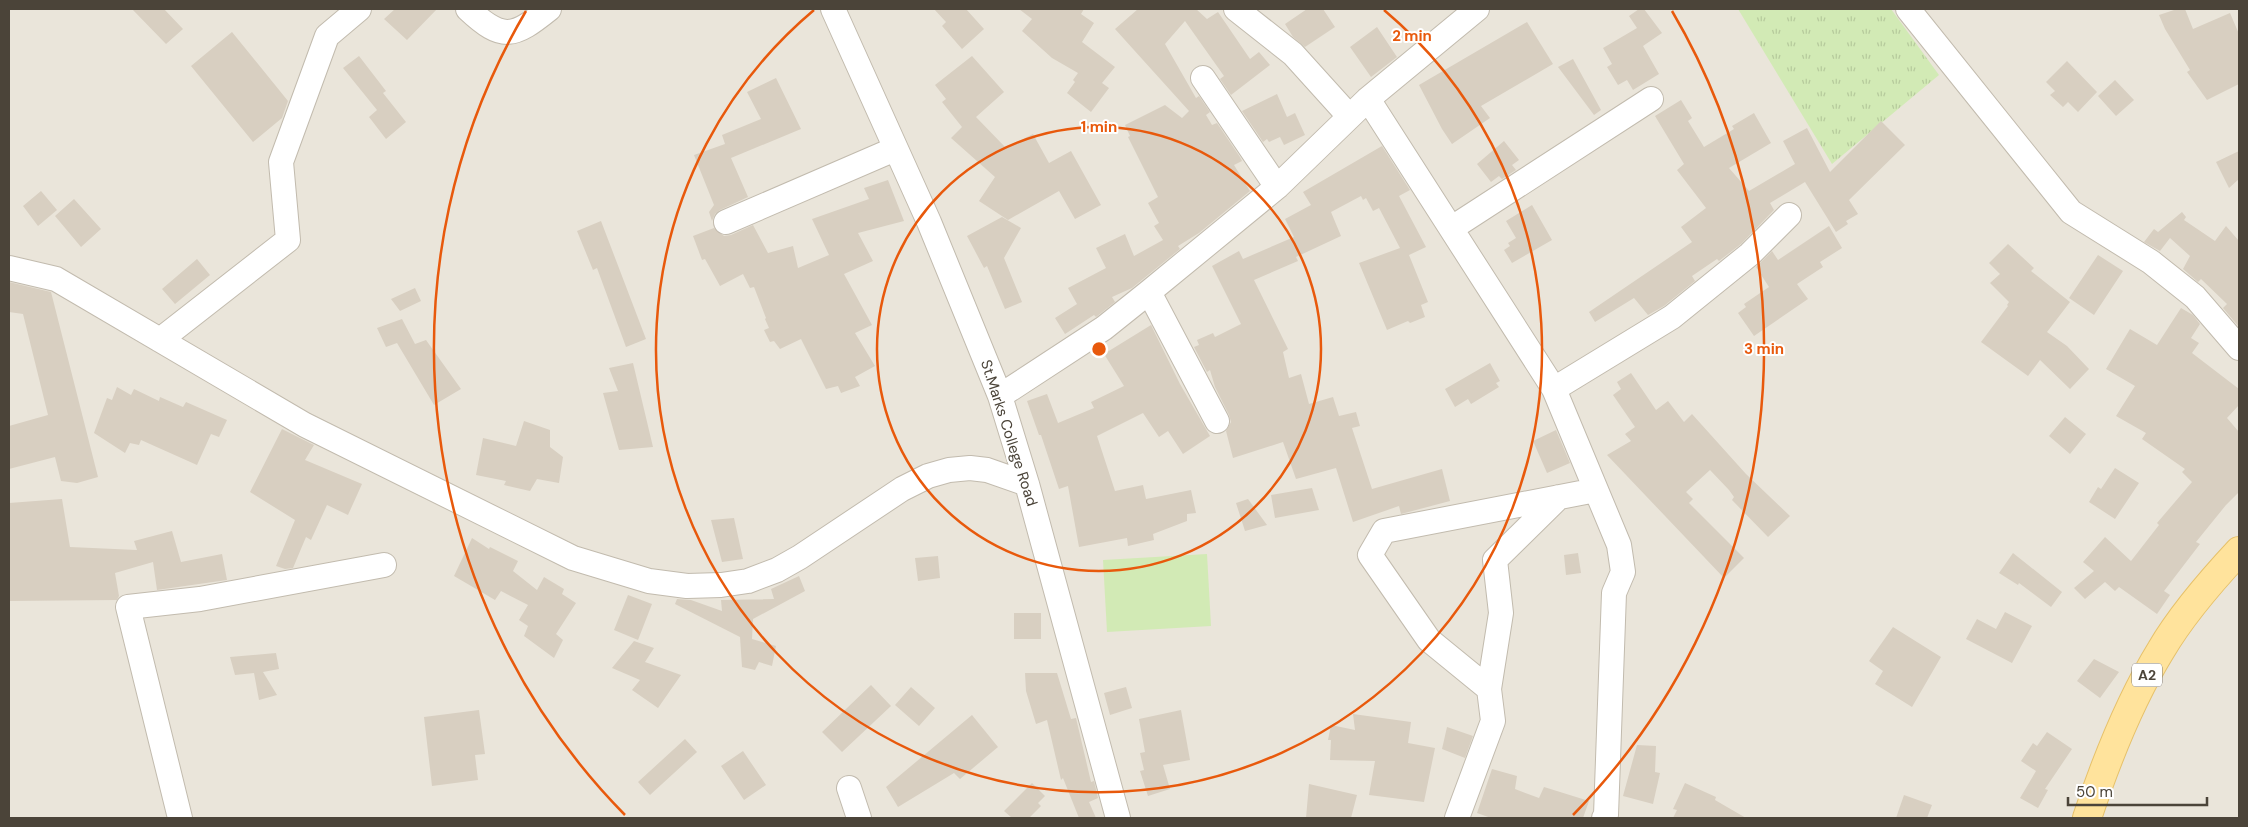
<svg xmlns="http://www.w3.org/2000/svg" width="2248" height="827" font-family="'DM Sans',sans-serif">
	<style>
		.residential { fill: #eae5da }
		.grass { fill: #d2eab5 }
		.park { fill: url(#park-tufts) }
		.building { fill: #d8cfc1 }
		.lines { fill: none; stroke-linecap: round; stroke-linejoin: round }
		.minor-casing { stroke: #c2bbae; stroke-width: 26 }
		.major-casing { stroke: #e6c16a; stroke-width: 30 }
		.minor { stroke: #fff; stroke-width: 24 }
		.major { stroke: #ffe39c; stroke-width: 28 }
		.ring { fill: none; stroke: #e8590c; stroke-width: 2.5 }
		.labels { text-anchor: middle; stroke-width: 4; stroke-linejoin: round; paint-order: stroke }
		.shield { fill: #fff; stroke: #817c74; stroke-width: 1 }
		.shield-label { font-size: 14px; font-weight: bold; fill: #4b4439 }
		.street-label { font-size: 15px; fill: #4b4439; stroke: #fff }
		.centre { fill: #e8590c; stroke: #fff; stroke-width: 2.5 }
		.ring-label { font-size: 15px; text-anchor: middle; font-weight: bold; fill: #e8590c; stroke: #fff; stroke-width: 4; stroke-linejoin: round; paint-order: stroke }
	</style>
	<defs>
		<pattern id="park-tufts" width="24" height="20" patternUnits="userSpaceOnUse" patternTransform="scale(1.25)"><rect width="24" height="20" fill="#d2eab5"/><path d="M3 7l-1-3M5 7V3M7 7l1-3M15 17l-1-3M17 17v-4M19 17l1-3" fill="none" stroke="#b6ca9c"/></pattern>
	</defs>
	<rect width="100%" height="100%" fill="#f6f3ec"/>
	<path class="residential" d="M9,9H2239V818H9Z"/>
	<path class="grass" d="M1207,554L1211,626L1107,632L1103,560Z"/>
	<path class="park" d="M1738,9H1891L1939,75L1832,164Z"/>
	<path class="building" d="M132,9H164L183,29L166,44Z
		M395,9H437L407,40L384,19Z
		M934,9H966L984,29L962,49L942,26L946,22Z
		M1019,9H1084L1081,14L1094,23L1082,42L1115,67L1102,83L1109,88L1091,112L1067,93L1075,82L1073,80L1078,73L1052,58L1022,31L1032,19Z
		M1138,9H1196L1207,19L1218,12L1250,59L1259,52L1270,65L1231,95L1220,79L1224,76L1185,21L1165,44L1196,98L1199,96L1210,112L1206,115L1212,125L1217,123L1240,157L1242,161L1234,165L1250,191L1199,233L1178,246L1180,249L1132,288L1112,297L1115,302L1096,317L1094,315L1065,334L1055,318L1077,304L1068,288L1106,268L1096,248L1125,234L1134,256L1163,240L1154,226L1159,223L1148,203L1158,197L1128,137L1130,136L1125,125L1165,105L1182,118L1189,111L1115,29Z
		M1307,9H1323L1335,27L1305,47L1293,37L1285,24Z
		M1639,9H1644L1662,33L1643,46L1659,74L1633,90L1627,80L1618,85L1607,67L1612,64L1603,48L1637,28L1629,16Z
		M2177,9H2185L2193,29L2230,13L2239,34V84L2207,100L2187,72L2190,70L2165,29L2159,15Z
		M1527,22L1553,64L1481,106L1490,118L1452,144L1442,129L1419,85Z
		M1377,27L1397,57L1371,77L1350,47Z
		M232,32L288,101L282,118L253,142L191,66Z
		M359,56L386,91L383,93L406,122L386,139L369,117L377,110L343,68Z
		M972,56L1004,92L976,117L1006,148L1033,134L1049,163L1071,151L1101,205L1075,219L1059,191L1008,220L979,201L995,177L951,138L962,127L942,102L946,99L935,85Z
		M1573,59L1601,110L1594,115L1558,67Z
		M2067,61L2097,92L2078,112L2068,102L2063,107L2050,95L2055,91L2046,82Z
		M776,78L801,129L731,158L748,197L720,210L715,214L712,221L709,212L714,205L694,155L725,144L722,135L761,119L747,92Z
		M2115,80L2134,100L2116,116L2098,96Z
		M1277,94L1287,117L1295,113L1305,135L1284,145L1280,137L1269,142L1267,139L1263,142L1242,111Z
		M1681,100L1692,118L1688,121L1704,147L1734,129L1732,126L1754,113L1771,143L1729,168L1749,191L1795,164L1783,141L1807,128L1830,172L1881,121L1905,145L1849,200L1858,214L1846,221L1848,224L1836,232L1805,182L1770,203L1774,210L1741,244L1719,261L1717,259L1692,276L1695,281L1664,306L1648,315L1634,298L1595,322L1589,312L1692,242L1681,227L1706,208L1677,170L1684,164L1655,116Z
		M1504,141L1519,160L1512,165L1516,170L1502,179L1499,176L1491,182L1477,164Z
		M1382,146L1410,190L1399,196L1426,247L1409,255L1428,302L1421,305L1425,317L1410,323L1408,321L1387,330L1359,263L1400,248L1379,208L1373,211L1366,198L1363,200L1361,196L1331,212L1341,236L1296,257L1298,261L1254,280L1288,349L1283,352L1289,378L1301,374L1309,404L1333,397L1339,416L1356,412L1360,426L1352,428L1372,489L1442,469L1450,501L1401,514L1399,506L1353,522L1336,468L1296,479L1283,442L1233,458L1226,431L1231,422L1229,415L1215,387L1210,370L1207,372L1194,347L1199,345L1197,340L1213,333L1215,337L1241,324L1212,266L1239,251L1243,259L1294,237L1285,219L1311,205L1303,192Z
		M2239,151V179L2229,188L2216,162Z
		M888,180L904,221L858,233L873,261L844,274L872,325L855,333L875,366L855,377L860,386L841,393L838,386L826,389L801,339L780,349L774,341L770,342L764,330L769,328L765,319L766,318L754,287L750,288L743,274L720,286L705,259L702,260L693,236L714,228L724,236L731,235L753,225L768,253L793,246L798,268L829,255L812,219L869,199L864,188Z
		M41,191L57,210L38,226L23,206Z
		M74,199L101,229L81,247L55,216Z
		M1532,205L1552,240L1512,263L1504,250L1510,246L1508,243L1516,238L1506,221Z
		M2182,212L2186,217L2184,220L2215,241L2226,226L2239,241V327L2223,308L2227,304L2201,279L2198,282L2183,269L2190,256L2170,238L2160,251L2144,242L2154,229L2158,232Z
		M1002,217L1021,228L1004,258L1022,302L1005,309L987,266L984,268L967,236Z
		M601,221L646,339L626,347L597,268L593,270L577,231Z
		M1829,226L1842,248L1820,262L1823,267L1797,284L1808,299L1754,336L1738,313L1746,307L1744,304L1769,287L1756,267L1772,251L1778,260Z
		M2008,244L2034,268L2031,271L2070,302L2047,332L2067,346L2089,369L2070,389L2040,360L2028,376L1981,342L2008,306L2007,305L2009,302L1990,283L2000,274L1989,263Z
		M2098,255L2123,271L2094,315L2069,298Z
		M197,259L210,275L175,304L162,289Z
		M9,282L51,292L98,477L77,483L61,481L55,457L9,469V426L48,415L23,314L9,312Z
		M415,288L421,301L400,311L391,299Z
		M2181,308L2193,315L2200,324L2191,338L2199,343L2192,353L2239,389V405L2227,418L2239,432V492L2226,505L2196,542L2200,544L2164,591L2170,595L2157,614L2119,587L2115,591L2105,582L2085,599L2074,588L2094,571L2083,562L2105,537L2131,561L2159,525L2157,523L2192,482L2182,472L2185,469L2142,439L2146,433L2116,416L2135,386L2106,369L2130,329L2157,345Z
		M402,319L415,344L426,340L461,389L434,405L397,343L386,347L377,328Z
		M1151,325L1180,384L1210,436L1183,454L1168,431L1159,437L1143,413L1097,436L1115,491L1143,485L1146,499L1191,490L1196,513L1187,514V521L1153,534L1154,540L1128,546L1127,538L1079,547L1068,486L1059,489L1041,435H1039L1027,401L1047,394L1058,423L1094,408L1091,402L1124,386L1104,354Z
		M633,363L653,447L619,450L603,393L618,391L609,368Z
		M1490,363L1500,381L1496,383L1499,387L1471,404L1468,399L1455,407L1445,389Z
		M1631,373L1656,410L1668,401L1684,422L1692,414L1746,474L1790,516L1768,537L1732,500L1734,497L1729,490L1710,470L1686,492L1693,499L1689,503L1744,558L1724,578L1607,455L1631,441L1625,434L1635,427L1613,395L1621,389L1617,382Z
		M117,387L131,395L134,389L159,401L160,397L183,407L186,402L227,420L219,437L211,434L197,465L141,440L139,445L130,443L125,453L94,433L107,398L112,400Z
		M2065,417L2086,434L2070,454L2049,436Z
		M524,421L550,430V447L563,457L559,483L537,479L530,491L504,485L506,481L476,475L483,438L516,446Z
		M282,429L314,445L305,460L362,484L348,515L327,505L311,540L306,537L293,568L285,569L276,566L295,520L250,492Z
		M1556,430L1570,463L1547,473L1533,441Z
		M2115,468L2139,483L2115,519L2089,502L2098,487L2101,489Z
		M1312,488L1319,510L1275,518L1271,495Z
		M62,499L70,547L137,550L134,541L172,531L181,562L222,554L227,580L157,590L153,562L115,573L119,596L117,600L9,601V503Z
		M1248,499L1267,525L1245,531L1236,503Z
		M734,518L743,559L722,562L711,520Z
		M472,538L489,549L490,547L518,561L513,571L537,590L544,577L564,589L562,594L576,603L556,634L563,640L554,658L524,636L528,626L519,620L528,605L501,591L495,600L454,576Z
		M1578,553L1581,573L1566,575L1564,555Z
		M2013,553L2062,592L2051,607L2019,583L2018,585L1999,573Z
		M938,556L940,578L918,581L915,558Z
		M799,576L805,591L753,619L752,639L776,646L772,666L759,662L755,670L742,667L740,637L675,604L677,599L691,600L722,611L721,600L774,599L771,589Z
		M628,595L652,604L638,640L614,630Z
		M2005,612L2032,626L2012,663L1966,639L1977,619L1996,629Z
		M1014,613H1041V639H1014Z
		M1893,627L1941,657L1912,707L1875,684L1883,671L1869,661Z
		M634,641L654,648L645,662L681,675L658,708L632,690L640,680L612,668Z
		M276,653L279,669L263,672L277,695L259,700L254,673L235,675L230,657Z
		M2094,659L2119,672L2100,698L2077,681Z
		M1025,673H1057L1071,719L1076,718L1091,782L1094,781L1098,798L1089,802L1096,818H1079L1063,778L1061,780L1047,720L1036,724L1026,691Z
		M871,685L891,706L842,752L822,732Z
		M911,687L935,708L919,726L895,705Z
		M1126,687L1132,708L1110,715L1104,693Z
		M479,710L485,754L475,755L478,780L432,786L424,717Z
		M1181,710L1190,760L1163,765L1170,789L1148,796L1140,771L1144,770L1140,753L1145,752L1139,719Z
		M1353,714L1411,722L1408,743L1435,748L1424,802L1369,795L1375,761L1330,760L1331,740H1328L1331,725L1355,730Z
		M972,715L998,747L960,779L954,773L898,807L886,787Z
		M1447,727L1473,736L1465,758L1442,749Z
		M2047,732L2072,749L2045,789L2048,790L2038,808L2020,798L2036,771L2021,761L2033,743L2037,746Z
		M685,739L697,752L650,795L638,782Z
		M1637,745L1656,746L1655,772L1660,773L1653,804L1623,796Z
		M743,751L766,785L744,800L721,766Z
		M1492,769L1517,776L1515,789L1539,798L1544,787L1589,801L1583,818H1491L1477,813Z
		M1032,783L1045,796L1038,803L1041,806L1029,818H1012L1004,811Z
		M1685,783L1716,797L1715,800L1746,818H1673L1677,810L1673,809Z
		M1309,784L1357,795L1351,818H1306Z
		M1904,795L1932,805L1927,818H1896Z"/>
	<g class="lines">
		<g class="minor-casing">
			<path id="minor" d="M468,9C503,42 514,37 549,9
				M833,9L929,222L1000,396L1027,484L1118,818
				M1236,9L1293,54L1349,116
				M1908,9L2071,212L2151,262L2195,297L2239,348
				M1203,78L1277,187
				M1368,99L1554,389L1619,545L1623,572L1614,593L1606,815L1604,818
				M726,222L895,149
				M1452,228L1651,99
				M9,268L56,279L305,425L573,558L649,581L687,586L721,585L748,581L777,570L800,557L902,489L928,476L949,470L970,468L987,470L1027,484
				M1149,292L1217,421
				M160,340L288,240L281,162L327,36L359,9
				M1554,389L1672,317L1750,254L1789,215
				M1000,396L1104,328L1149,292L1277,187L1368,99L1477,9
				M1489,689L1501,613L1495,560L1559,497
				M849,788L859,818
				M180,818L128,607L200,599L384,565
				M1457,818L1493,721L1489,689L1429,640L1370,555L1384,531L1596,490"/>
		</g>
		<g class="major-casing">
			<path id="major" d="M2087,818C2106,761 2129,702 2161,650C2182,614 2211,581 2239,551"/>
		</g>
		<use href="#minor" class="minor"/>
		<use href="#major" class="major"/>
	</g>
	<g class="ring">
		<circle cx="1099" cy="349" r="222"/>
		<path d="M1384 10A443 443 0 1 1 814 10"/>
		<path d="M625 815A665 665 0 0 1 526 11M1672 11A665 665 0 0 1 1573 815"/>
	</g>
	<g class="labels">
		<rect class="shield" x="2132" y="663.5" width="30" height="23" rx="4"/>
		<g class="shield-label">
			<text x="2147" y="680">A2</text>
		</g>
		<g class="street-label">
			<text transform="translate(1009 433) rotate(72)" y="5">St.Marks College Road</text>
		</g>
	</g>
	<circle cx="1099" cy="349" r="8" class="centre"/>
	<g class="ring-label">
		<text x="1412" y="41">2 min</text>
		<text x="1099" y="132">1 min</text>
		<text x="1764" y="354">3 min</text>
	</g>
	<rect width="2248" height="827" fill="none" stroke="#4b4439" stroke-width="20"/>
	<path d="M2068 797v8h139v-8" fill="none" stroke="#4b4439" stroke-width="2.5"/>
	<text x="2076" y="797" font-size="15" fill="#4b4439" stroke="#ffffff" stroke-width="4" paint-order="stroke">50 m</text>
</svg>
